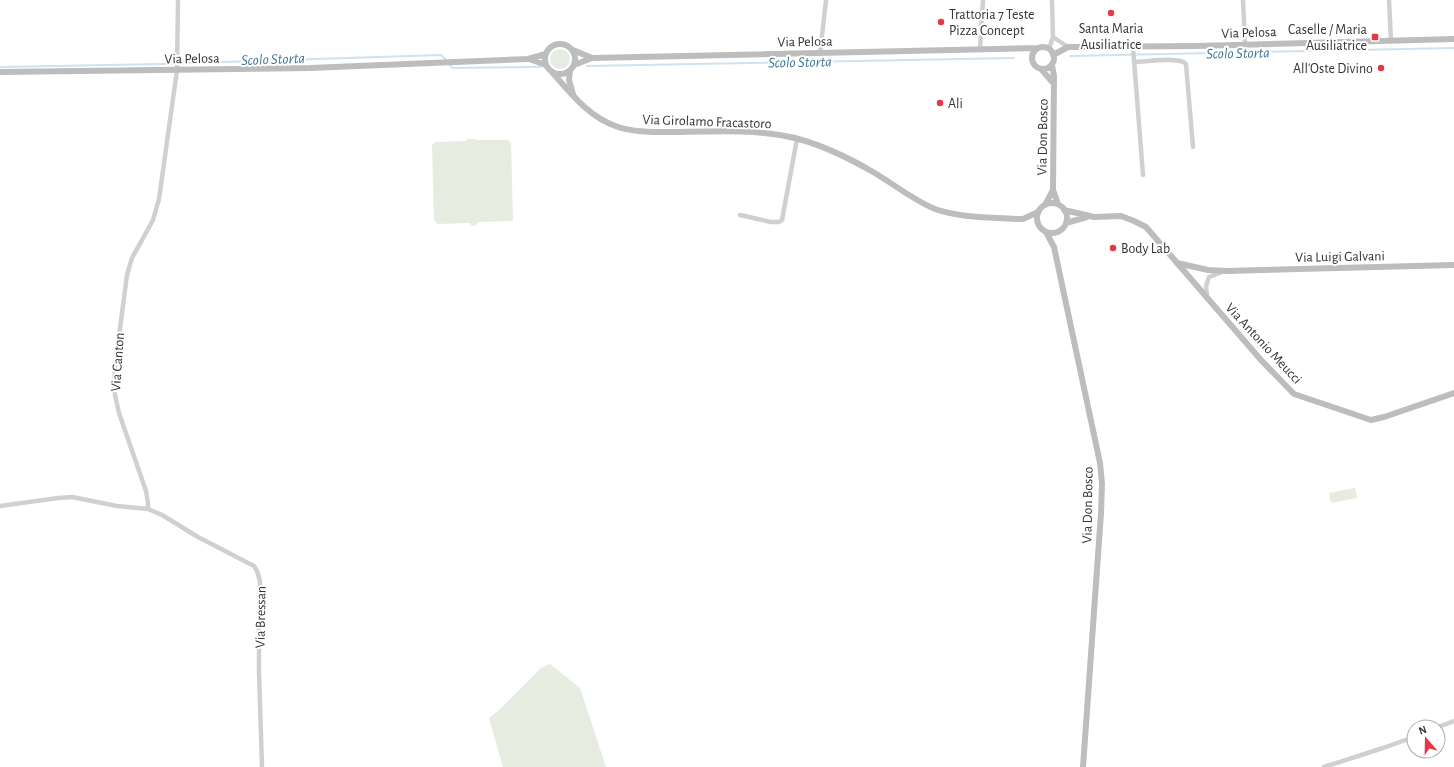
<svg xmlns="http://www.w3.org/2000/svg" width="1454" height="767" font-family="'Alegreya Sans',sans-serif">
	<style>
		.green { fill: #e6ecdf }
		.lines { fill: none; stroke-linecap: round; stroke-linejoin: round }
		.stream { stroke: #cfe2ee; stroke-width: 2 }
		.street { stroke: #d0d0d0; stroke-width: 4.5 }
		.secondary { stroke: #bdbdbd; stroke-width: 6 }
		.poi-dot { fill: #e63946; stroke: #fff; stroke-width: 1.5 }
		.labels { text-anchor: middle; stroke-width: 4; stroke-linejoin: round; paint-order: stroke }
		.poi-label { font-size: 14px; fill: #333; stroke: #fff; text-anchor: start }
		.street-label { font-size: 14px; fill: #333; stroke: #fff }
		.water-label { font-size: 15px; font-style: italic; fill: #3f7597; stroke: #fff }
	</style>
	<rect width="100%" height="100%" fill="#fff"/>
	<path class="green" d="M550 59a10 10 0 1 1 20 0a10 10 0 1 1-20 0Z
		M467,139H476V140H509V142H511L513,221L478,222L475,226H472L469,223L437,224L436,221H434L432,144H434V142L467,141Z
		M1355,488L1357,498L1331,503L1329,493Z
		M550,664L580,688L606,767H503L489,718L498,711L541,668Z"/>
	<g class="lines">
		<path class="stream" d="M1070,56L1454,48
			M449,64L453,68L540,67
			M587,66L1014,58
			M0,67L161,64L441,55L446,60"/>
		<path class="street" d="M1243,0L1245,44
			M1389,0L1391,41
			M1053,37L1068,47
			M1133,47L1143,175
			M980,49L983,0
			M1049,49L1053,37L1052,0
			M820,54L826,0
			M1134,62C1145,62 1179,56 1186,64L1193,147
			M740,215L771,222H779L782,220L797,139
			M1207,297L1206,286L1209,277L1222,272
			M0,506L58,498L72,497L117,506L148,509L162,515L198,537L254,566L257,571L260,581L259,613V672L262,767
			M148,509V503L146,491L119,413L114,390L115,366L127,275L132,258L153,220L159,199L177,70L178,0
			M1438,727L1454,721
			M1324,767L1383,748L1414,737"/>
		<path class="secondary" d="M545 59a15 15 0 1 1 30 0a15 15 0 1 1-30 0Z
			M1032 58a11 11 0 1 1 22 0a11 11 0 1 1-22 0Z
			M573,50L592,58L1038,48
			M1053,55L1068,47L1196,46L1454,39
			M529,59L546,65
			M574,65L592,58
			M1052,65L1054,76L1053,190L1058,204
			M1042,70L1054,84
			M570,71L569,80L573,94
			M0,72L310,68L528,59L546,54
			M552,72C571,94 590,118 618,127C637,133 659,132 678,132C717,131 757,129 795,138C822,145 849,158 873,172C894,184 911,199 935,209C960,218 989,217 1016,219H1023L1038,212
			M1037 218a15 15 0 1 1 30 0a15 15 0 1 1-30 0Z
			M1045,205L1053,190
			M1064,210L1094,217L1121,216L1134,221L1146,227L1261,360L1294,394L1371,420L1384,417L1454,393
			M1066,223L1087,217
			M1046,232L1054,247L1100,463L1102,484L1101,513L1083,767
			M1177,263L1208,270L1227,271L1454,265"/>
	</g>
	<g class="poi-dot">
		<circle cx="1111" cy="13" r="4"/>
		<circle cx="941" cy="22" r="4"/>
		<rect x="1371" y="33" width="8" height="8" rx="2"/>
		<circle cx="1381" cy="68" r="4"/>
		<circle cx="940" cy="103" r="4"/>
		<circle cx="1113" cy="248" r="4"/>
	</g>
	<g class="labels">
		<g class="poi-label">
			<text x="949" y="19">Trattoria 7 Teste<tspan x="949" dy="16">Pizza Concept</tspan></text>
			<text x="1111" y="33" text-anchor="middle">Santa Maria<tspan x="1111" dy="16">Ausiliatrice</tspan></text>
			<text x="1367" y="34" text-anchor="end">Caselle / Maria<tspan x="1367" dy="16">Ausiliatrice</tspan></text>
			<text x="1373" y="73" text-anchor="end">All'Oste Divino</text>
			<text x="948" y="108">Ali</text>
			<text x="1121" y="253">Body Lab</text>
		</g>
		<g class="street-label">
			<text transform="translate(1249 32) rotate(-2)" y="5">Via Pelosa</text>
			<text transform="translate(805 41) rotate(-1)" y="5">Via Pelosa</text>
			<text transform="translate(192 58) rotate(-1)" y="5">Via Pelosa</text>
			<text transform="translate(707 121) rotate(2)" y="5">Via Girolamo Fracastoro</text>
			<text transform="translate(1042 137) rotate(-89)" y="5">Via Don Bosco</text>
			<text transform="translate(1340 256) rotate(-1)" y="5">Via Luigi Galvani</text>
			<text transform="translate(1264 343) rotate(47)" y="5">Via Antonio Meucci</text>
			<text transform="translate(117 362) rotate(-86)" y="5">Via Canton</text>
			<text transform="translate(1087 505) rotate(-89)" y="5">Via Don Bosco</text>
			<text transform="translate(260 617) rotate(-89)" y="5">Via Bressan</text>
		</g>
		<g class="water-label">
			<text transform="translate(1238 53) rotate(-1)" y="5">Scolo Storta</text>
			<text transform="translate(273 59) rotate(-2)" y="5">Scolo Storta</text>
			<text transform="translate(800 62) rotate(-1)" y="5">Scolo Storta</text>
		</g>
	</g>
	<g transform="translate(1426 739) rotate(340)"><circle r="19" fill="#ffffff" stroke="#adadad"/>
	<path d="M0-3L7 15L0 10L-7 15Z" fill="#e63946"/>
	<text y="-6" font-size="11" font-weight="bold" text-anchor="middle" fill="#333333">N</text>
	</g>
</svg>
